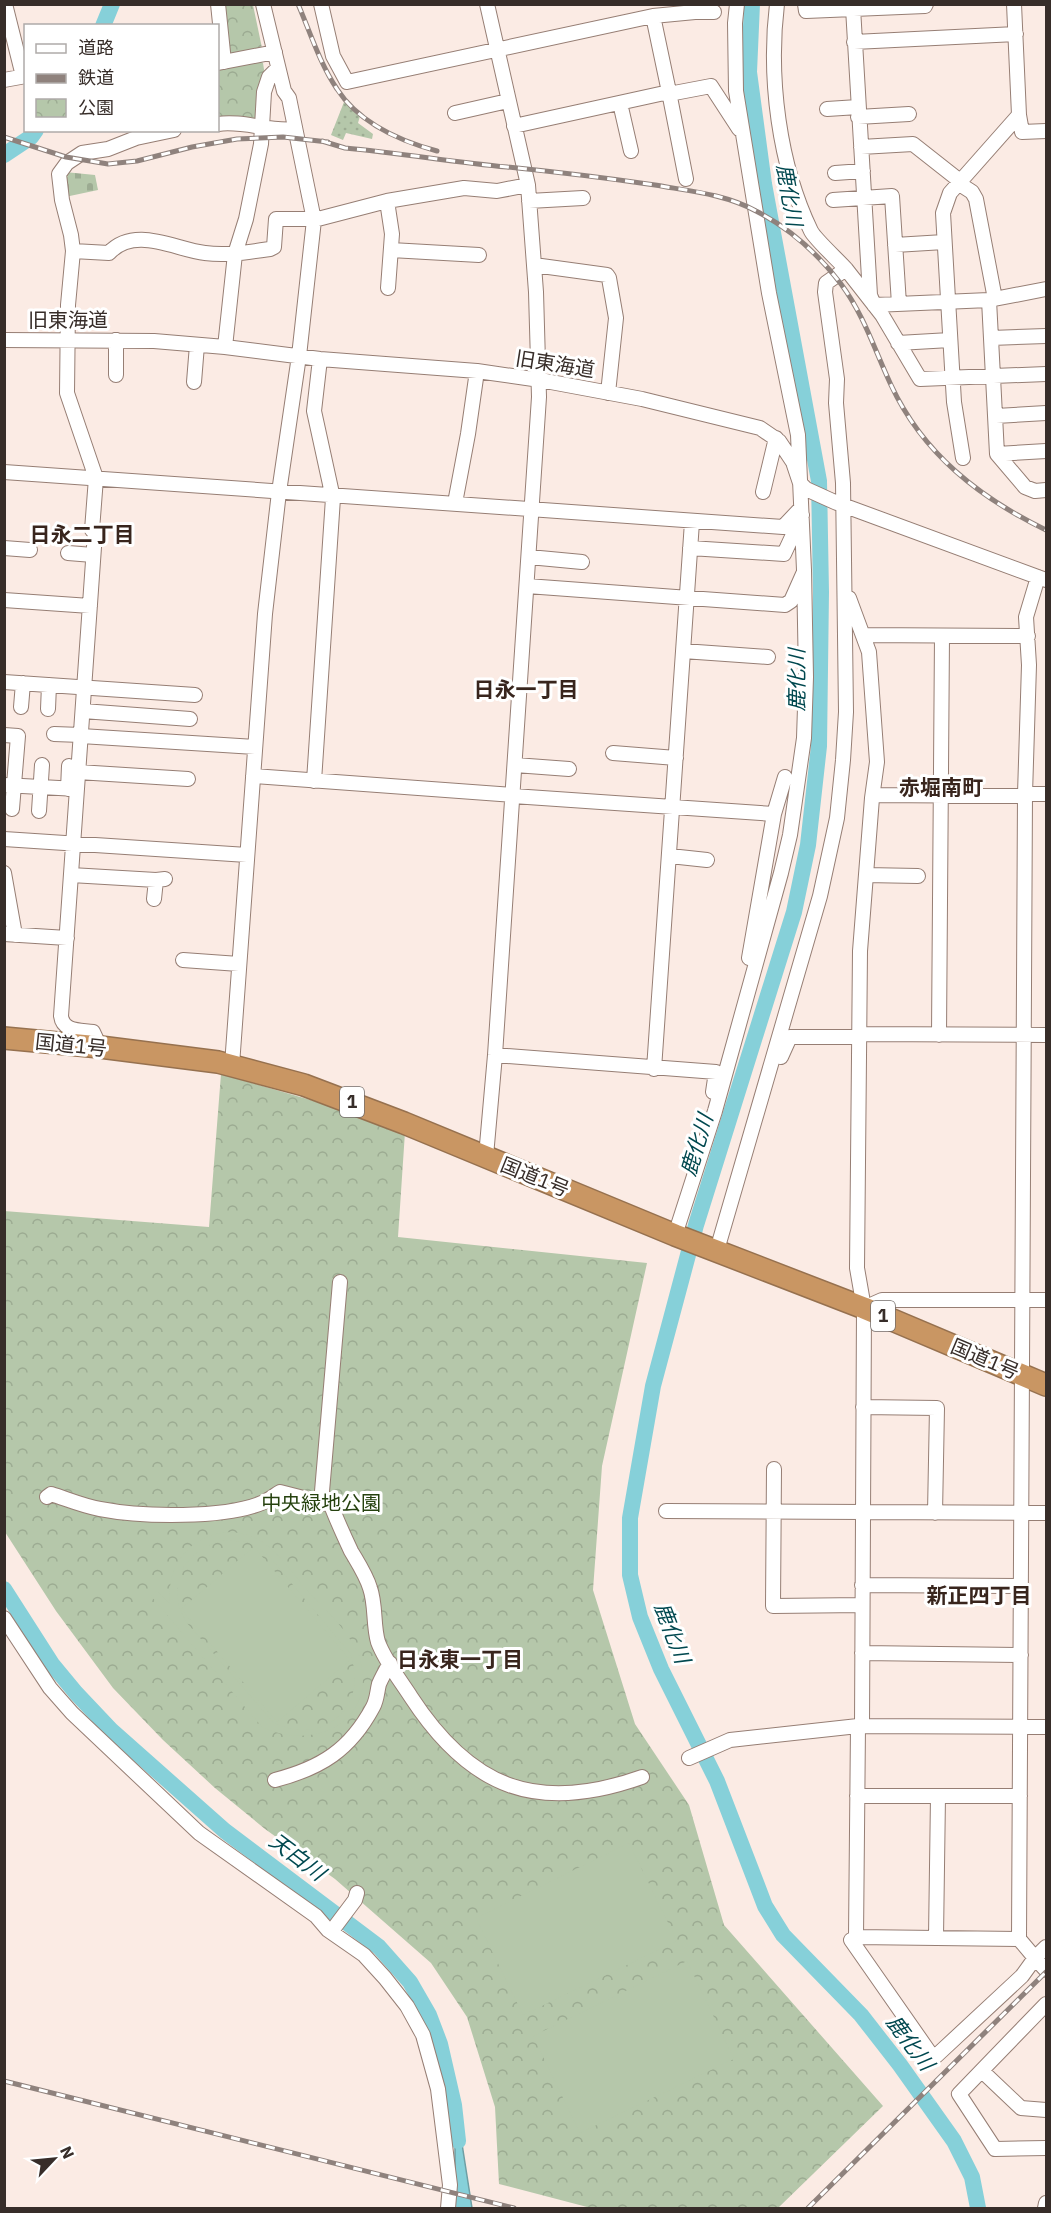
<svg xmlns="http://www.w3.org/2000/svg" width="1051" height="2213" font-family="'IBM Plex Sans','Noto Sans JP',sans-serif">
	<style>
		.grass { fill: url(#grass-dots) }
		.cemetery { fill: url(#cemetery-stones) }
		.park { fill: url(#park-crowns) }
		.pitch { fill: #b5c7aa; fill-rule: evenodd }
		.water { fill: #86d0d9; stroke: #6e9fa4; stroke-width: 1.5 }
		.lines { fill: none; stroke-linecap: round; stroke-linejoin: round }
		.river { stroke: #86d0d9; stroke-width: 16 }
		.minor-casing { stroke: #967e74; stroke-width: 16 }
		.highway-casing { stroke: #96714f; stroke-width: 24 }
		.minor { stroke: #fff; stroke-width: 14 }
		.highway { stroke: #c99663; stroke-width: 21 }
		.rail-casing { stroke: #8f827d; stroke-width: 5 }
		.rail { stroke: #fff; stroke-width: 3; stroke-dasharray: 9; stroke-linecap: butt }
		.labels { text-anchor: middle; stroke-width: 6; stroke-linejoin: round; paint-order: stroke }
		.shield { fill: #fff; stroke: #736c69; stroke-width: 1.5 }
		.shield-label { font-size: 18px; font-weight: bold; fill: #372d29 }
		.street-label { font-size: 20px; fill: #372d29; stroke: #fff }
		.park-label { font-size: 20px; fill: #26420f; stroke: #fff }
		.water-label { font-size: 21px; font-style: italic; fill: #00484f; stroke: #fff }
		.neighbourhood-label { font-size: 21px; font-weight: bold; fill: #38251d; stroke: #fff }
	</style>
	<defs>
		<pattern id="grass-dots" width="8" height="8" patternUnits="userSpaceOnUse" patternTransform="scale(1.5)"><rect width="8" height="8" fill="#b5c7aa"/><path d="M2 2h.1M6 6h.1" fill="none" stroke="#9cab92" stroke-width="1.8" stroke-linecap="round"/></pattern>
		<pattern id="cemetery-stones" width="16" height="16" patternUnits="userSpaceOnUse" patternTransform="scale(1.5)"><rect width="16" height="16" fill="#b5c7aa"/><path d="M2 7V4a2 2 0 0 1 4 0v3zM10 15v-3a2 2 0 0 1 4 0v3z" fill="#9cab92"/></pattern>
		<pattern id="park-crowns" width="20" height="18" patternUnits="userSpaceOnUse" patternTransform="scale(1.5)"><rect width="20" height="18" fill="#b5c7aa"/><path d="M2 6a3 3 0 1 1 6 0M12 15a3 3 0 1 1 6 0" fill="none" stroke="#9cab92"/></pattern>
	</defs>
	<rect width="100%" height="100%" fill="#fbebe4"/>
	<path class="grass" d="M344,102L360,116L358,123L373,134L372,139L346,133L343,140L331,135Z"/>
	<path class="cemetery" d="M65,172L95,175L98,190L65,197Z"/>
	<path class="park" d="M221,5H253L262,48L230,57Z
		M259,60L263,63L265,76L258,116L253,120L218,117V67Z
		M221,1074L331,1106L405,1132L398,1237L647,1263L602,1466L593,1590L635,1724L689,1805L724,1925L883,2106L778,2208H591L499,2184L495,2107L467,2017L431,1963L335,1879L265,1829L215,1788L163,1740L113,1688L56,1611L5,1532L4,1211L209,1227Z"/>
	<path class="pitch" d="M230,1532C243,1533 254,1536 264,1543C281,1555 294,1575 307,1590C323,1608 343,1625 354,1646C358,1651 360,1657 361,1663C375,1724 311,1751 262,1727L151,1596L157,1591L170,1604C166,1565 190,1534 230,1532ZM224,1540L248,1542L268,1555L349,1652C372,1704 323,1749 273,1722L187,1623L179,1608L177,1591L184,1566L201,1548Z
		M254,1547L350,1660L277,1722L181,1609Z
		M629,1843L677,1941L523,2015L476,1918Z
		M687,1961L734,2059L580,2133L533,2036Z"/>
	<path class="water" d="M455,2099L472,2208H455Z"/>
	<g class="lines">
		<path class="river" d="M752,4L749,72L764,184L819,481L821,592L819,746L808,845L794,912L696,1225L653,1386L630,1518V1575L640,1617L661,1669L717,1781L765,1906L783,1935L861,2015L900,2065L954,2141L972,2177L978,2208
			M103,26L112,4
			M4,155L31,137L36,130
			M4,1589L52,1664L76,1693L111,1730L225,1831L379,1947L410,1982L429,2015L440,2044L454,2105L458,2141"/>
		<g class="minor-casing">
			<path id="minor" d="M5,4L23,76
				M218,4L224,62
				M321,4L333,56L347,82L653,16L695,12L694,4
				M487,4L528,185
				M805,4L806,11L925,6L926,4
				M1014,4L1019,115L1022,132L1046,131
				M853,8L870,295L874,305L989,300L1046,289
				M695,12H714
				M854,42L1016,34
				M218,63L275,52
				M4,80L26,76
				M669,92L686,179
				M669,94L711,86L739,129
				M620,103L631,151
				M827,109L858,107
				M455,113L508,101
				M858,117L909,114
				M218,124C243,120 269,132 295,129
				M514,126L669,92L653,16
				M861,147L913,144L960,181
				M835,173L863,171
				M958,183L972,192L976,199L995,299
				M833,200L892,196L899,304
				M387,201L392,234L388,288
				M529,201L583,198
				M314,220L387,201L464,188L497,191L528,185L536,292L539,397L495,1055L486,1156
				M895,245L944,242
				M391,250L479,255
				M73,251L109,253C135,225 176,250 205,253C227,256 248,252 270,249L274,247L276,219H314
				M534,265L607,275L609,278L616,318L608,393
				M846,269L882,315L920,379L1046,374
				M989,300L997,454L1025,487L1035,491L1046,490
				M991,338L1046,336
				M4,340L154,341L225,347L320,359L477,371L540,380L642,399L760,428L779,441L793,462L800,483L806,489L837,503L1046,580
				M898,343L950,340
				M225,347L235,254L246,219L261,144L264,92L269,77L278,68
				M116,375V340
				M194,382L197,345
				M996,416L1046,413
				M997,454L1046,451
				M963,458L954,402L943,213L950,193L1019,115
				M4,472L783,527L801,508
				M763,492L776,438
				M455,503L468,434L477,371
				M4,548L30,550
				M690,548L784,554L802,515
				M68,553L93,555
				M529,557L582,562
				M527,586L785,605L791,601L803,574
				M849,598L869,652L877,762L872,798L860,951L857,1268L864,1308L862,1726
				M4,600L90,606
				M863,635L1028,636
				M683,651L768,657
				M4,682L195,695
				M21,707L23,683
				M48,709L49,685
				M83,711L190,719
				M54,734L81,735
				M4,735L18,736L12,809
				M81,736L255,747
				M613,753L676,758
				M515,765L569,769
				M78,772L188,779
				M253,776L513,795
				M314,781L333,498L314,411L320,359
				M4,785L77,789
				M68,789L69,766
				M1025,794H1046
				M874,795L1025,796
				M513,796L774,814
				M39,811L42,765
				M4,839L247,855
				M670,856L707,860
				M4,873L15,935
				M71,875L156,880
				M866,875L918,876
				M154,899L156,880L165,879
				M4,934L67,938
				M749,958L774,814L785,777
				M183,960L239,964
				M860,1034L1046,1035
				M939,1035L942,636
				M100,1047L93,1032C80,1030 63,1032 61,1016L95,533L92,530L96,478L67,393L68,305L73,251L71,235L62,200L59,174L67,163L82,153L108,149L136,138L174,130
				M495,1055L716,1072L713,1092
				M781,1057L790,1037H859
				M232,1065L265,614L279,492L299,356L314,220L289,98L284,91L263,4
				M654,1069L692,522
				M675,1235L715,1111L781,873L790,835L804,738L806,677L804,570L798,435L769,293L736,91L735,23L737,4
				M717,1250L820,896L837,818L843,760L846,712L843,483L836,403L837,379L825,292L826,283L846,269C838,260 815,239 811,231C779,165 768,78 777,4
				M864,1308L882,1300H1046
				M863,1407L937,1408L935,1513
				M774,1469L773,1606L862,1605
				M47,1497L51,1494C67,1499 83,1506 100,1509C141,1517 226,1519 264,1502C270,1499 275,1495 280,1492L331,1505C337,1521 344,1536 351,1551C358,1563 366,1575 370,1588C376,1605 373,1625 378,1642C385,1661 400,1680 411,1697C471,1789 538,1814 642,1777
				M321,1503L340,1282
				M666,1511L1046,1513
				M862,1585L1022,1586
				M4,1618L50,1688L72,1713L199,1833L316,1916L328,1930L364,1955L385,1978L407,2006L423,2035L438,2089L450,2185L448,2208
				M862,1653L1021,1655
				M858,1726L856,1937L1019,1939L1025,794L1029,665L1026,617L1038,577
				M689,1758L730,1740L858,1726L1046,1727
				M275,1780C321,1768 350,1750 373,1707C377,1700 377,1692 379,1684C382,1677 386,1670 390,1663
				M857,1796H1020
				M331,1932L355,1900L357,1893
				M856,1937L851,1940L932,2056H936L1022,1976L1035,1958L1046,1970
				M936,1937L938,1796
				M1019,1939L1035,1958L1046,1947
				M1046,2004L959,2094L995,2149L1046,2148
				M982,2071L1021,2108L1046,2110
				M1045,2208L1046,2203"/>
		</g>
		<g class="highway-casing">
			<path id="highway" d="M4,1038L100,1047L218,1062L304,1085L404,1123L675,1235L864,1308L1046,1385"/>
		</g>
		<use href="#minor" class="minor"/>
		<use href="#highway" class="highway"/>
		<g class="rail-casing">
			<path id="rail" d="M298,4C310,32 320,64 337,89C359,123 400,141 437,151
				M4,137L66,157L108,164L137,161L192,147L237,139L283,137L328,142
				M322,141L345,148C400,153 453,162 507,167C557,172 606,178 655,185C689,191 725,194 756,211C789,228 819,255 841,284C864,315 875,351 891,385C923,454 980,498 1046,530
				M4,2081L514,2208
				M808,2208L1046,1972"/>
		</g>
		<use href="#rail" class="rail"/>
	</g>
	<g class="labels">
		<g class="shield">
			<rect x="340" y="1087" width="24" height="30" rx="4.5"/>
			<rect x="871" y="1301" width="24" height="30" rx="4.5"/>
		</g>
		<g class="shield-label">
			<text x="352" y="1108">1</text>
			<text x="883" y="1322">1</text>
		</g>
		<g class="street-label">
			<text x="68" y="327">旧東海道</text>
			<text transform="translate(555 364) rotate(9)" y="7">旧東海道</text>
			<text transform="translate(71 1045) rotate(6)" y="7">国道1号</text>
			<text transform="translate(535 1177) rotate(22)" y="7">国道1号</text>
			<text transform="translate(985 1359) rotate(23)" y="7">国道1号</text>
		</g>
		<g class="park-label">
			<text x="321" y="1510">中央緑地公園</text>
		</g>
		<g class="water-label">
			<text transform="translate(789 195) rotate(80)" y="7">鹿化川</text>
			<text transform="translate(797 680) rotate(-90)" y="7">鹿化川</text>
			<text transform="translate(697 1145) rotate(-73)" y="7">鹿化川</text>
			<text transform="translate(672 1633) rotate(69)" y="7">鹿化川</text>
			<text transform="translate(297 1857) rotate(37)" y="7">天白川</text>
			<text transform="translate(910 2043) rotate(53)" y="7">鹿化川</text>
		</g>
		<g class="neighbourhood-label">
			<text x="82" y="542">日永二丁目</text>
			<text x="526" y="697">日永一丁目</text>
			<text x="941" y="795">赤堀南町</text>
			<text x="979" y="1603">新正四丁目</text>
			<text x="460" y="1667">日永東一丁目</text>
		</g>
	</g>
	<rect width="1051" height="2213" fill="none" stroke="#372d29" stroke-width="12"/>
	<rect x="24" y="24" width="195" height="108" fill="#ffffff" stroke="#afaba9" stroke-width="1.5"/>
	<rect x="36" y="44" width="30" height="9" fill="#ffffff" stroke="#afaba9" stroke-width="1.5"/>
	<text x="78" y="54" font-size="18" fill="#372d29">道路</text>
	<rect x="36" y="74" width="30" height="9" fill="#8f827d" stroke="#afaba9" stroke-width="1.5"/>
	<text x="78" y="84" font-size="18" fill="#372d29">鉄道</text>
	<rect x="36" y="99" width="30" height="18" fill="url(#park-crowns)" stroke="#afaba9" stroke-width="1.5"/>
	<text x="78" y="114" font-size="18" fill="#372d29">公園</text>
	<g transform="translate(54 2159) rotate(64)" stroke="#ffffff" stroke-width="4.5" paint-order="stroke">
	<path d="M0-4.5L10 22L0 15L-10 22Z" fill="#372d29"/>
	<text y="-9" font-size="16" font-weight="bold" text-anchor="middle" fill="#372d29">N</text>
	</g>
</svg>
